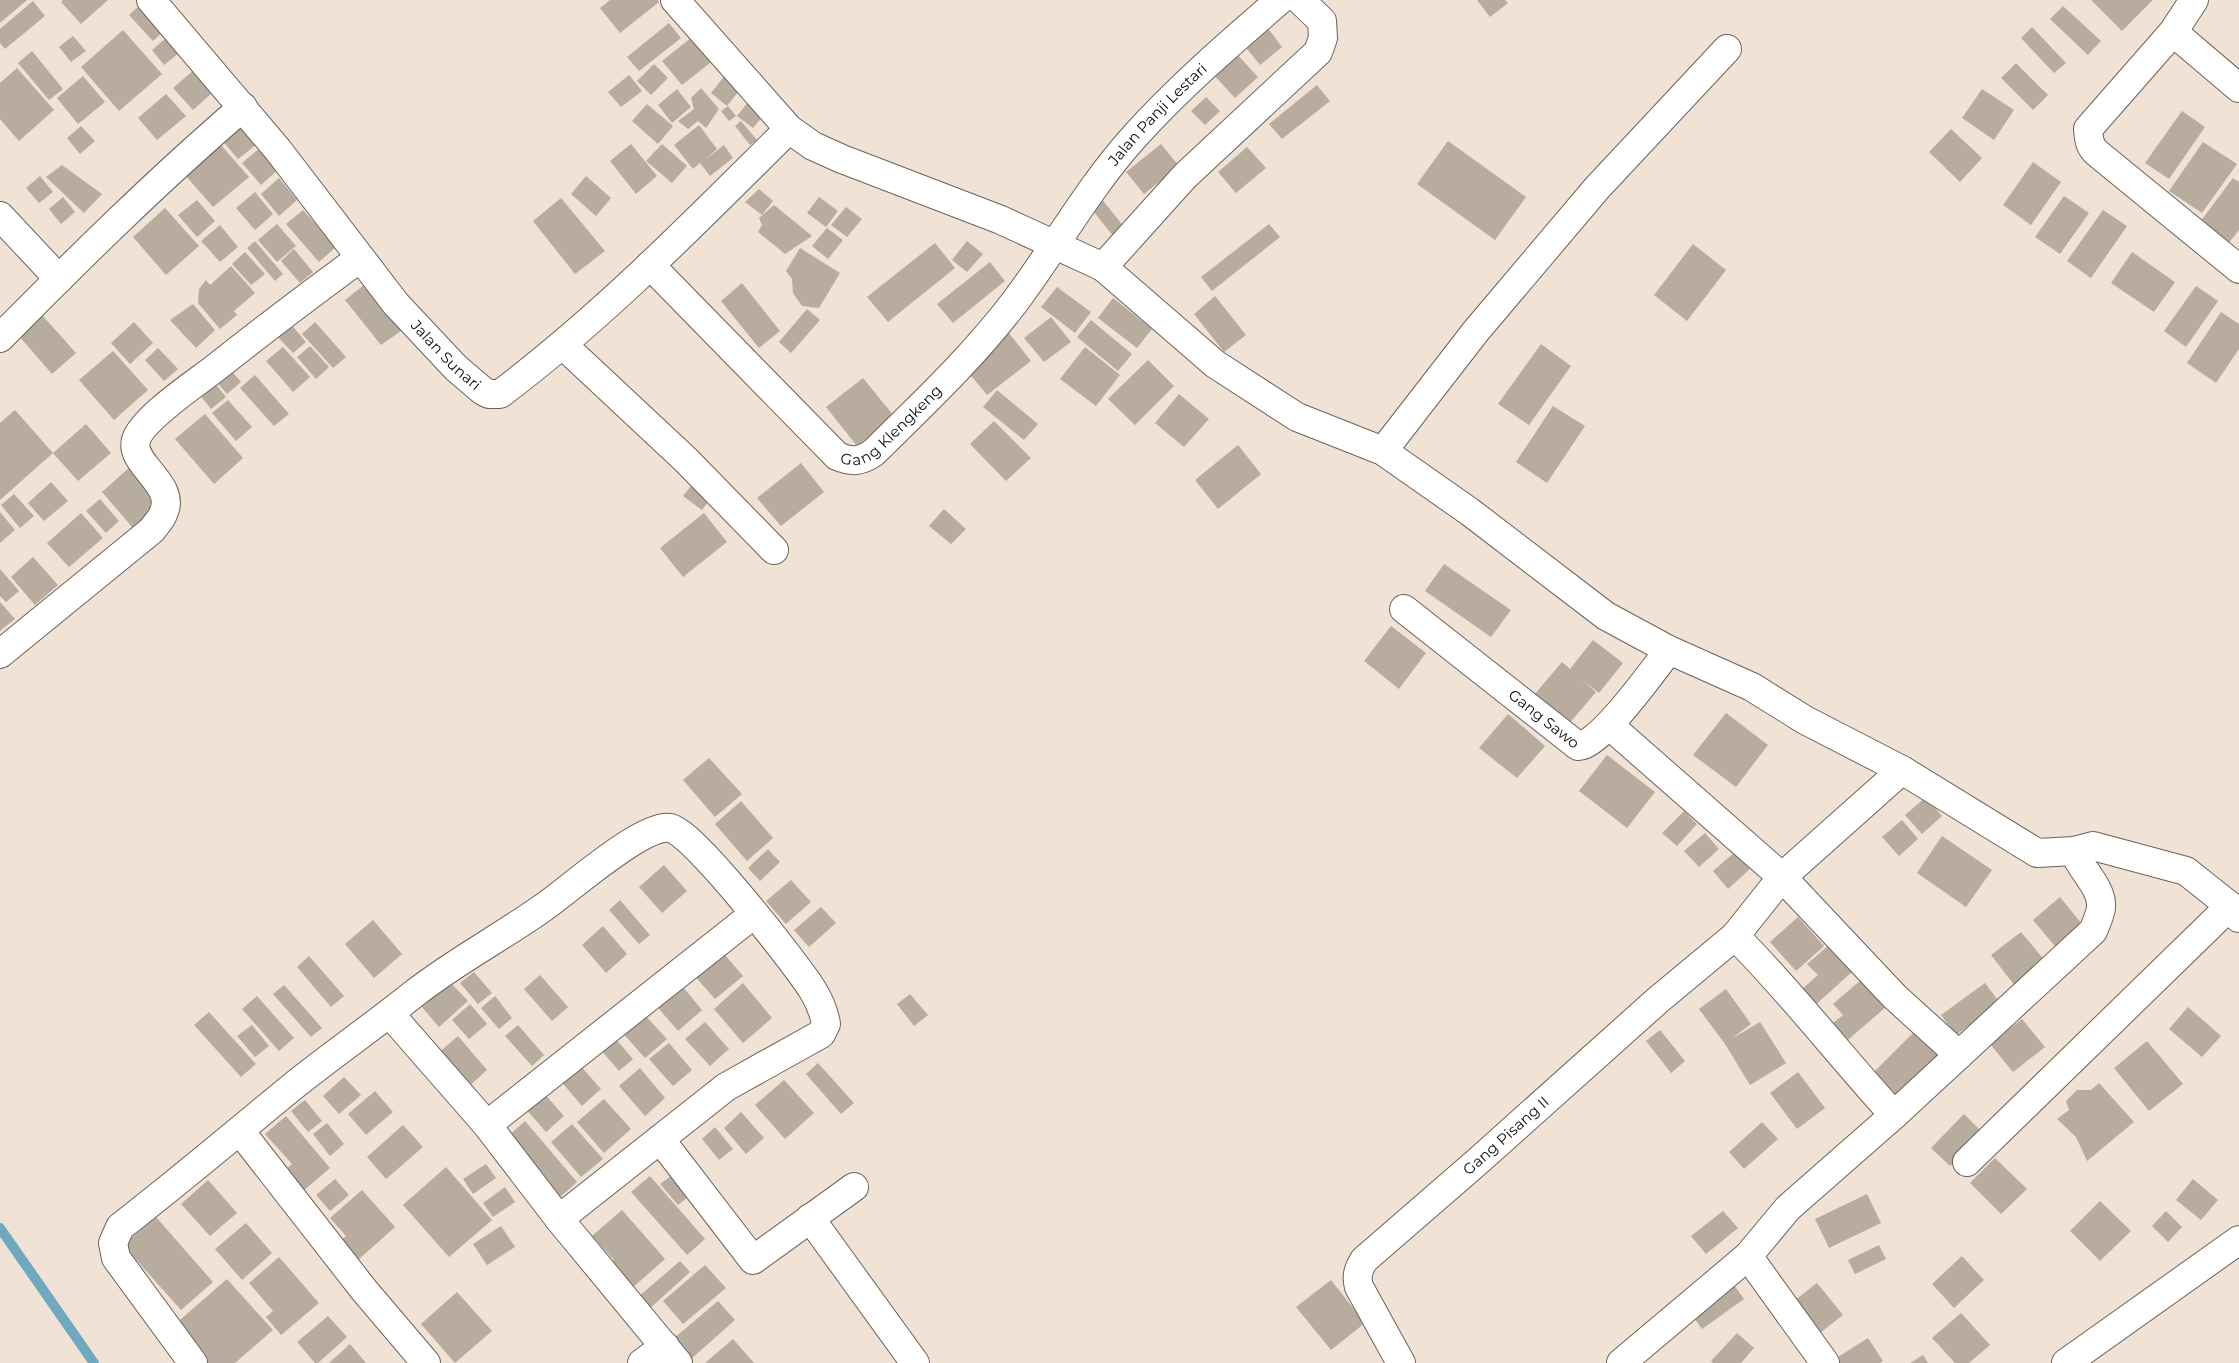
<svg xmlns="http://www.w3.org/2000/svg" width="2239" height="1363" font-family="Montserrat,sans-serif">
	<style>
		.lines { fill: none; stroke-linecap: round; stroke-linejoin: round }
		.stream { stroke: #70a9bf; stroke-width: 10 }
		.building { fill: #b7ac9e }
		.minor-casing { stroke: #6e6256; stroke-width: 30 }
		.minor { stroke: #fff; stroke-width: 28 }
		.labels { text-anchor: middle; stroke-width: 4; stroke-linejoin: round; paint-order: stroke }
		.street-label { font-size: 15px; fill: #100b07; stroke: #fdefe2 }
	</style>
	<rect width="100%" height="100%" fill="#f0e2d5"/>
	<g class="lines">
		<path class="stream" d="M0,1228L94,1363"/>
	</g>
	<path class="building" d="M0,0H27L0,23Z
		M63,0H108L81,24L61,2Z
		M610,0H658L659,2L620,33L600,8Z
		M1477,0H1505L1508,3L1490,17Z
		M2091,0H2153L2122,31Z
		M33,1L45,16L5,49L0,43V29Z
		M141,4L165,30L153,41L129,15Z
		M2063,6L2101,41L2088,55L2050,19Z
		M669,23L681,38L639,71L627,57Z
		M1267,27L1282,47L1260,65L1244,45Z
		M2032,27L2066,63L2054,73L2021,38Z
		M123,30L162,74L119,111L81,67Z
		M696,34L715,59L682,85L662,61Z
		M73,36L86,51L71,62L59,47Z
		M166,38L179,53L164,65L152,50Z
		M32,51L63,89L49,100L18,63Z
		M1234,51L1258,77L1235,98L1211,72Z
		M2016,63L2048,95L2033,110L2001,78Z
		M201,64L221,85L193,110L173,88Z
		M654,64L668,78L651,95L637,81Z
		M17,68L54,110L19,141L0,119V83Z
		M726,74L742,87L727,106L711,93Z
		M629,75L642,91L621,107L608,92Z
		M83,76L105,102L78,124L57,98Z
		M1317,85L1330,101L1282,139L1269,124Z
		M701,88L719,109L706,128L698,121L688,129L678,121L694,109L691,98Z
		M677,89L691,107L672,123L658,105Z
		M1982,89L2014,110L1994,140L1962,118Z
		M166,94L186,116L157,140L138,118Z
		M752,97L768,110L753,128L737,116Z
		M1206,97L1220,111L1205,125L1191,111Z
		M647,104L673,126L658,144L632,121Z
		M728,106L736,116L729,121L721,111Z
		M2182,111L2205,127L2169,179L2145,163Z
		M741,121L757,140L750,145L735,126Z
		M238,122L257,144L238,159L220,138Z
		M699,125L717,149L705,160L724,145L733,158L710,176L700,163L693,169L674,145Z
		M81,126L95,141L80,154L67,138Z
		M1951,129L1982,158L1960,182L1929,152Z
		M214,137L249,177L213,207L179,168Z
		M1448,141L1526,197L1495,240L1417,184Z
		M2203,142L2237,164L2202,213L2169,191Z
		M631,144L657,176L636,194L610,161Z
		M662,144L687,166L672,183L646,161Z
		M1161,144L1179,166L1144,194L1126,172Z
		M1247,147L1266,168L1236,193L1218,172Z
		M260,148L279,169L261,185L242,163Z
		M2033,162L2061,182L2031,225L2003,205Z
		M62,165L102,194L84,213L46,177Z
		M40,176L53,192L39,203L26,188Z
		M586,176L611,198L596,216L571,194Z
		M279,178L297,200L279,216L261,194Z
		M2233,178L2239,182V230L2228,244L2200,222Z
		M759,189L773,201L762,215L745,202Z
		M255,192L273,214L255,230L236,208Z
		M1096,192L1129,233L1118,242L1085,201Z
		M2064,196L2089,213L2060,254L2035,237Z
		M63,197L75,212L61,224L49,209Z
		M819,197L838,211L826,227L807,213Z
		M561,198L605,251L575,274L533,221Z
		M197,200L215,221L197,237L178,215Z
		M774,205L812,236L785,254L758,232L762,225L759,218Z
		M846,207L862,219L847,237L831,225Z
		M165,208L199,246L166,275L133,237Z
		M303,210L336,247L319,262L286,224Z
		M2103,210L2127,226L2091,278L2067,261Z
		M277,224L296,246L277,262L258,240Z
		M1269,224L1280,237L1212,291L1201,277Z
		M220,225L238,247L220,262L201,241Z
		M827,228L843,240L828,259L812,246Z
		M255,241L283,274L275,281L247,248Z
		M967,241L983,254L967,272L952,260Z
		M935,243L955,268L888,322L867,297Z
		M1693,244L1726,270L1687,321L1654,295Z
		M800,248L840,273L819,308L802,306L793,293L792,279L786,271Z
		M294,249L313,272L300,283L281,261Z
		M245,252L265,274L251,285L232,264Z
		M2132,252L2175,282L2154,312L2111,283Z
		M990,262L1005,281L953,323L937,304Z
		M231,266L255,293L234,311L237,315L220,329L198,303L199,289L206,280L210,285Z
		M369,281L405,328L381,345L345,300Z
		M742,283L780,331L759,348L721,301Z
		M2196,286L2218,301L2186,347L2164,331Z
		M1057,287L1091,312L1075,333L1041,307Z
		M1215,296L1246,335L1224,352L1194,314Z
		M1113,298L1152,329L1137,348L1098,318Z
		M193,304L215,330L196,348L170,320Z
		M807,309L820,320L791,353L779,342Z
		M2221,312L2239,324V349L2216,383L2187,363Z
		M42,315L76,353L52,374L18,335Z
		M1051,317L1071,342L1044,362L1024,338Z
		M287,320L306,342L293,353L273,332Z
		M1091,320L1132,354L1118,371L1077,337Z
		M134,322L153,343L130,364L111,343Z
		M315,322L346,357L333,368L302,334Z
		M1008,332L1031,361L987,395L964,367Z
		M1541,344L1571,366L1529,425L1498,404Z
		M310,346L329,367L316,379L297,357Z
		M283,347L310,377L293,392L266,361Z
		M1085,347L1120,375L1096,406L1060,379Z
		M158,348L178,369L164,381L145,360Z
		M113,351L148,390L114,420L79,380Z
		M1148,360L1174,386L1135,425L1108,399Z
		M228,367L241,382L227,394L214,379Z
		M255,375L289,414L274,426L240,388Z
		M863,378L894,416L857,446L826,407Z
		M213,381L226,397L211,409L199,394Z
		M997,390L1038,424L1024,440L983,407Z
		M1179,394L1209,419L1184,447L1155,423Z
		M228,400L252,427L236,441L212,413Z
		M1553,406L1585,426L1547,483L1516,462Z
		M15,410L53,453L0,500V423Z
		M205,414L243,458L214,484L175,439Z
		M994,421L1031,458L1006,481L970,444Z
		M86,424L111,453L78,481L53,453Z
		M1238,445L1261,474L1218,509L1195,480Z
		M801,463L824,492L781,526L757,498Z
		M131,466L163,502L133,528L102,492Z
		M696,480L714,494L702,510L683,496Z
		M51,482L68,501L44,521L28,503Z
		M14,494L34,516L20,528L1,505Z
		M100,499L119,521L106,533L86,511Z
		M944,509L966,529L951,544L929,526Z
		M0,512L15,530L0,543Z
		M81,513L103,538L69,567L47,543Z
		M704,513L727,542L683,577L660,548Z
		M33,557L58,585L35,605L11,577Z
		M1444,564L1511,610L1491,637L1425,591Z
		M0,569L19,591L6,602L0,596Z
		M0,602L15,619L0,631Z
		M1391,626L1426,653L1399,689L1364,661Z
		M1593,640L1623,663L1599,693L1581,679L1596,692L1568,725L1534,695L1562,662L1570,669Z
		M1726,713L1768,745L1736,787L1693,755Z
		M1508,714L1545,746L1517,778L1479,748Z
		M1607,755L1655,792L1627,828L1579,791Z
		M709,758L742,794L715,817L683,780Z
		M1926,797L1942,816L1922,834L1905,815Z
		M741,801L773,838L747,861L715,824Z
		M1684,811L1697,824L1677,846L1662,833Z
		M1902,820L1918,839L1899,856L1882,837Z
		M1705,833L1719,849L1699,867L1684,851Z
		M1942,836L1992,870L1966,907L1917,873Z
		M768,849L780,862L760,881L748,868Z
		M1736,851L1751,868L1728,889L1713,871Z
		M664,865L687,891L662,913L639,887Z
		M791,880L811,902L786,924L766,901Z
		M2060,897L2086,929L2059,951L2033,920Z
		M620,900L650,935L639,944L609,910Z
		M821,907L836,923L809,947L794,930Z
		M1798,917L1824,946L1796,971L1770,942Z
		M373,920L402,954L374,978L345,944Z
		M603,926L627,954L606,973L582,945Z
		M2021,932L2046,962L2015,986L1991,955Z
		M1829,945L1852,972L1813,1007L1800,991L1818,975L1807,964Z
		M719,948L743,976L715,999L691,972Z
		M309,956L344,996L331,1007L297,967Z
		M474,972L492,993L478,1004L460,983Z
		M540,975L568,1007L552,1021L524,989Z
		M1862,979L1886,1007L1842,1045L1828,1027L1843,1015L1833,1004Z
		M449,981L468,1001L439,1027L421,1006Z
		M678,981L702,1010L678,1031L654,1003Z
		M743,983L772,1018L743,1043L714,1009Z
		M1985,983L2000,1003L1956,1035L1941,1015Z
		M284,985L322,1028L311,1037L273,994Z
		M1726,989L1751,1024L1731,1039L1760,1022L1786,1063L1750,1085L1725,1044L1699,1009Z
		M910,994L928,1015L914,1026L897,1004Z
		M257,996L294,1038L279,1051L242,1009Z
		M495,996L512,1018L499,1029L481,1008Z
		M470,1004L487,1024L469,1039L452,1020Z
		M2188,1007L2221,1036L2202,1057L2169,1029Z
		M209,1012L256,1064L241,1077L194,1025Z
		M642,1012L667,1039L645,1058L620,1030Z
		M2022,1019L2045,1047L2013,1072L1990,1044Z
		M705,1022L729,1049L710,1066L685,1039Z
		M252,1025L269,1046L255,1057L237,1036Z
		M518,1025L544,1055L532,1066L505,1036Z
		M1660,1030L1685,1061L1671,1073L1646,1041Z
		M1914,1032L1930,1048L1937,1046L1946,1057L1896,1103L1871,1075Z
		M458,1036L487,1070L467,1088L437,1054Z
		M613,1036L633,1059L619,1071L599,1048Z
		M2147,1041L2183,1084L2149,1111L2114,1068Z
		M669,1043L692,1070L673,1086L649,1059Z
		M578,1063L601,1089L582,1106L559,1079Z
		M818,1063L854,1103L841,1114L806,1074Z
		M640,1068L665,1098L645,1116L619,1086Z
		M1798,1072L1825,1108L1797,1129L1770,1093Z
		M344,1077L361,1095L339,1114L323,1096Z
		M784,1080L814,1113L785,1139L755,1105Z
		M2099,1083L2134,1122L2087,1161L2076,1137L2057,1119L2069,1110L2066,1101L2077,1090H2091Z
		M375,1091L393,1112L366,1135L348,1114Z
		M542,1091L564,1116L546,1132L524,1107Z
		M604,1099L631,1129L604,1153L577,1122Z
		M305,1100L322,1121L308,1132L291,1111Z
		M741,1112L764,1138L746,1154L724,1128Z
		M1964,1114L1983,1133L1950,1166L1931,1148Z
		M286,1116L330,1168L302,1192L283,1172L292,1164L265,1134Z
		M525,1121L577,1182L559,1198L506,1138Z
		M1762,1122L1778,1139L1744,1169L1729,1152Z
		M327,1123L344,1144L330,1156L313,1134Z
		M572,1124L603,1159L581,1177L551,1142Z
		M403,1125L423,1147L386,1179L367,1157Z
		M715,1127L733,1149L719,1160L702,1139Z
		M1995,1158L2027,1189L2001,1214L1970,1183Z
		M486,1164L496,1178L473,1194L463,1179Z
		M446,1167L492,1220L449,1257L403,1205Z
		M675,1173L692,1194L678,1205L660,1184Z
		M650,1176L705,1239L687,1255L631,1192Z
		M335,1179L349,1195L330,1211L316,1195Z
		M2193,1179L2218,1200L2201,1220L2176,1200Z
		M208,1180L237,1213L210,1236L181,1204Z
		M505,1187L515,1202L493,1217L483,1203Z
		M362,1190L395,1227L358,1260L341,1240L346,1236L330,1218Z
		M1867,1194L1881,1223L1829,1248L1815,1219Z
		M2100,1201L2131,1231L2100,1261L2070,1231Z
		M622,1210L665,1259L630,1290L608,1265L614,1260L592,1236Z
		M1723,1211L1738,1228L1706,1254L1691,1236Z
		M2166,1211L2182,1227L2168,1242L2152,1226Z
		M156,1217L213,1282L181,1310L123,1245Z
		M246,1223L272,1253L242,1280L215,1249Z
		M501,1226L515,1247L487,1265L473,1244Z
		M1879,1245L1886,1259L1855,1274L1848,1260Z
		M1962,1256L1984,1280L1954,1308L1932,1284Z
		M279,1257L319,1303L281,1335L266,1317L273,1311L249,1283Z
		M680,1261L690,1272L648,1310L637,1298Z
		M705,1265L726,1288L683,1324L663,1301Z
		M1729,1278L1744,1299L1702,1329L1687,1308Z
		M227,1279L273,1330L235,1363H206L173,1326Z
		M1331,1280L1365,1323L1331,1350L1296,1307Z
		M1817,1283L1843,1315L1811,1340L1785,1308Z
		M457,1292L492,1331L455,1363L421,1324Z
		M718,1301L735,1320L691,1359L673,1339Z
		M1961,1313L1990,1345L1969,1363H1955L1932,1338Z
		M328,1316L347,1337L318,1363H315L297,1342Z
		M1737,1333L1754,1348L1741,1363H1713L1711,1361Z
		M1868,1338L1883,1361L1880,1363H1837L1835,1359Z
		M733,1339L754,1363H705Z
		M350,1344L366,1363H329Z
		M1923,1355L1928,1363H1910Z"/>
	<g class="lines">
		<g class="minor-casing">
			<g id="minor">
				<path id="s1" d="M151,0L278,150L396,304L456,368L483,391L489,394H500C605,315 696,221 789,129"/>
				<path d="M675,0L789,129L813,146L842,159L1001,220L1103,267L1215,364L1297,417L1383,451L1470,512L1606,616L1669,650L1752,687L1805,720L1902,770L2037,853L2074,851L2093,846L2186,871L2230,906L2239,918"/>
				<path d="M2194,0L2173,32L2088,129C2089,139 2089,146 2097,153L2239,269"/>
				<path d="M2173,32L2239,88"/>
				<path d="M0,216L59,279"/>
				<path id="s2" d="M650,265L837,456C851,462 860,462 873,453C923,404 975,355 1017,299C1057,245 1089,187 1134,137C1178,88 1230,43 1280,0"/>
				<path d="M1103,267L1185,176L1318,52L1323,38L1322,21L1300,0"/>
				<path d="M0,338C79,258 158,180 243,107"/>
				<path d="M563,345L686,460L774,550"/>
				<path d="M1383,451L1476,331L1597,188L1727,49"/>
				<path id="s3" d="M1404,609L1578,746C1598,748 1655,668 1669,650"/>
				<path d="M0,654L152,530C155,525 161,520 163,514C178,484 129,465 136,440C142,419 196,383 214,369C262,331 311,294 360,258"/>
				<path d="M1609,725L1782,877L1895,997L1959,1055"/>
				<path d="M1735,936C1791,992 1840,1056 1894,1115"/>
				<path d="M390,1014L487,1125L559,1219L678,1363"/>
				<path d="M487,1125L754,914"/>
				<path d="M240,1131L364,1290L426,1363"/>
				<path d="M660,1139L753,1260L854,1187"/>
				<path d="M1967,1162L2230,906"/>
				<path d="M810,1218L915,1363"/>
				<path d="M1748,1256L1825,1363"/>
				<path d="M193,1363L116,1258L113,1243L120,1227C178,1182 235,1134 292,1087C332,1055 375,1025 415,993C456,961 502,937 544,907C569,890 642,824 670,828C692,830 796,964 812,989C819,1000 824,1012 826,1024L821,1034L726,1087L559,1219"/>
				<path d="M642,1363L665,1346"/>
				<path id="s4" d="M1401,1363L1359,1287C1356,1276 1358,1270 1364,1260L1477,1162L1658,1000L1735,936L1782,877L1902,770"/>
				<path d="M1621,1363L1748,1256L1788,1208L1894,1115L2093,931C2096,924 2100,915 2101,908C2103,887 2080,870 2074,851"/>
				<path d="M2066,1363L2239,1240"/>
			</g>
		</g>
		<use href="#minor" class="minor"/>
	</g>
	<g class="labels">
		<g class="street-label">
			<text dy="5" stroke="none"><textPath href="#s2" startOffset="749">Jalan Panji Lestari</textPath></text>
			<text dy="5" stroke="none"><textPath href="#s1" startOffset="462">Jalan Sunari</textPath></text>
			<text dy="5" stroke="none"><textPath href="#s2" startOffset="335">Gang Klengkeng</textPath></text>
			<text dy="5" stroke="none"><textPath href="#s3" startOffset="178">Gang Sawo</textPath></text>
			<text dy="5" stroke="none"><textPath href="#s4" startOffset="304">Gang Pisang II</textPath></text>
		</g>
	</g>
</svg>
